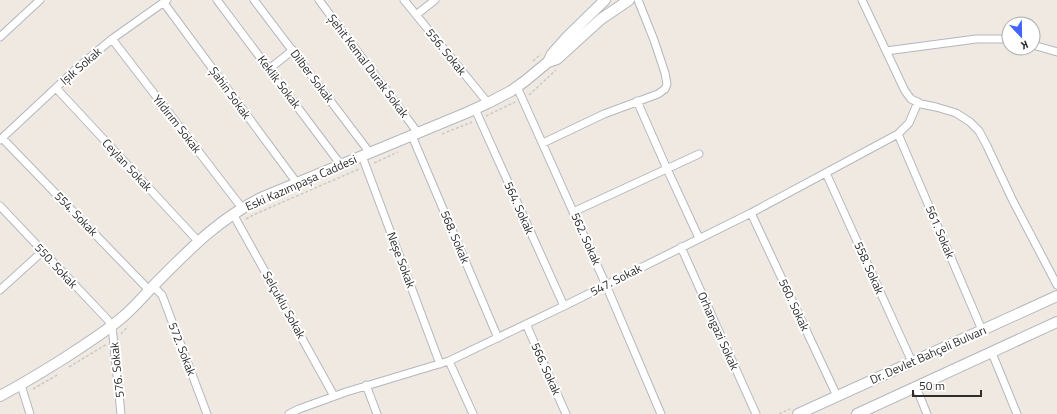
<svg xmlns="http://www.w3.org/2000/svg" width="1057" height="414" font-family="'Titillium Web',sans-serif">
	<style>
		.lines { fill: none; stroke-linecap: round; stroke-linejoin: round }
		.street-casing { stroke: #b4b7c1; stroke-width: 9 }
		.secondary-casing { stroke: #b4b7c1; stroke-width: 12 }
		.path { stroke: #c9c9c9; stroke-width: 1.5; stroke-dasharray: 3 2; stroke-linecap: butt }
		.street { stroke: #fff; stroke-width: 7 }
		.secondary { stroke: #fff; stroke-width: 10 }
		.labels { text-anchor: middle; stroke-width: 4; stroke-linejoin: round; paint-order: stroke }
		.street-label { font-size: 12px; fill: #2e2e2e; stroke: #fff }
	</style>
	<rect width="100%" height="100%" fill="#efe9e1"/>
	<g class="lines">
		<g class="street-casing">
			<path id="street" d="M217,0L341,165
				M254,0L370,153
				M319,0L418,133
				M404,0L488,103
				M862,0L905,91L911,99L921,104L936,107L956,113L970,122L979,131L987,146L1013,201L1057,285
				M164,3L297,183
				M416,15L435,0
				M0,37L40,0
				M112,39L242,208
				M1033,45L1057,52
				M886,51L976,39H1009
				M269,69L293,50
				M517,87L606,285L661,414
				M56,88L198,241
				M637,101L667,169L699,238
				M475,109L564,306
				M898,134L982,330
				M412,136L498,338
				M2,138L149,290
				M0,140L75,70L112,39L167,0
				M543,143L604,114L658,94L665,89L667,84L665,73L654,40L638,0
				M362,156L440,364
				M826,173L912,362
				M0,206L107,319L112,326L121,414
				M573,212L699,154
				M751,213L837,396
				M233,214L334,396
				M681,247L756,414
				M153,286L162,295L207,414
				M0,290L43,251
				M526,324L566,414
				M992,353L1017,414
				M449,361L473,414
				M21,385L30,414
				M366,385L377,414
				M916,387L927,414
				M289,414L299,409L346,392L449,361L564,306L751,213L898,134L909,123L918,102"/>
		</g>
		<g class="secondary-casing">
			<path id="secondary" d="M548,62L557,59L601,19L629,0
				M0,396C21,385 42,372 63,359C84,345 106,332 125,315C135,306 145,295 155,284C189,250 218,219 263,197L466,113L488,103L511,91L525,81L548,62L552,54L567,37L605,0
				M798,414L1057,296
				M857,414L1057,322"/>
		</g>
		<path class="path" d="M533,61L541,54
			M529,95L556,70
			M486,116L515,102
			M442,134L472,122
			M374,163L398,152
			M246,219L253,215L359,169
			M121,334L128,326
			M69,367L107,344
			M33,389L59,374
			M779,414L790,409"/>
		<use href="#street" class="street"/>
		<use href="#secondary" class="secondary"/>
	</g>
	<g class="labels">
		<g class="street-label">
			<text transform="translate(446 52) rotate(51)" y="4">556. Sokak</text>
			<text transform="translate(81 66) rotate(-41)" y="4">Işık Sokak</text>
			<text transform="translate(368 66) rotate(53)" y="4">Şehit Kemal Durak Sokak</text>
			<text transform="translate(312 76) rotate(53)" y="4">Dilber Sokak</text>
			<text transform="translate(279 82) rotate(53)" y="4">Keklik Sokak</text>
			<text transform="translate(230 93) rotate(54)" y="4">Şahin Sokak</text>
			<text transform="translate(177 124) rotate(52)" y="4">Yıldırım Sokak</text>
			<text transform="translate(127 165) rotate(47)" y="4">Ceylan Sokak</text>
			<text transform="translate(301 183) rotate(-24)" y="4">Eski Kazımpaşa Caddesi</text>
			<text transform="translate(519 208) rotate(66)" y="4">564. Sokak</text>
			<text transform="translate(76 214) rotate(46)" y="4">554. Sokak</text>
			<text transform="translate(940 232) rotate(67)" y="4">561. Sokak</text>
			<text transform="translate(455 237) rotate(67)" y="4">568. Sokak</text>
			<text transform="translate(586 239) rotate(66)" y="4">562. Sokak</text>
			<text transform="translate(401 260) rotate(69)" y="4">Neşe Sokak</text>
			<text transform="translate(56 266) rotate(47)" y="4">550. Sokak</text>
			<text transform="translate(869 268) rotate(66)" y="4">558. Sokak</text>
			<text transform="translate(616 280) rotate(-27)" y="4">547. Sokak</text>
			<text transform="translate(284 305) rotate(61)" y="4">Selçuklu Sokak</text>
			<text transform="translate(794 305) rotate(65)" y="4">560. Sokak</text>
			<text transform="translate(718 331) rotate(66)" y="4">Orhangazi Sokak</text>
			<text transform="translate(182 349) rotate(69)" y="4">572. Sokak</text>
			<text transform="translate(928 355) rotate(-24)" y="4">Dr. Devlet Bahçeli Bulvarı</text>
			<text transform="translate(546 369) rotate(66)" y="4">566. Sokak</text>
			<text transform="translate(117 370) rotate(-96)" y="4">576. Sokak</text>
		</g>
	</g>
	<g transform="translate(1021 36) rotate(158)"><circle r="19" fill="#ffffff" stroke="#ababab"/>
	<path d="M0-3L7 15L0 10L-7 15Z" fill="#4264fb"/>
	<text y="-6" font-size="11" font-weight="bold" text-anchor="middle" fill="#2e2e2e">K</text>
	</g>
	<path d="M913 390v6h68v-6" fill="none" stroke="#2e2e2e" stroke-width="2"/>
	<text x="919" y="390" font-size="12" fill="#2e2e2e" stroke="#ffffff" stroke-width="3" paint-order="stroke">50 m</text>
</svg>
